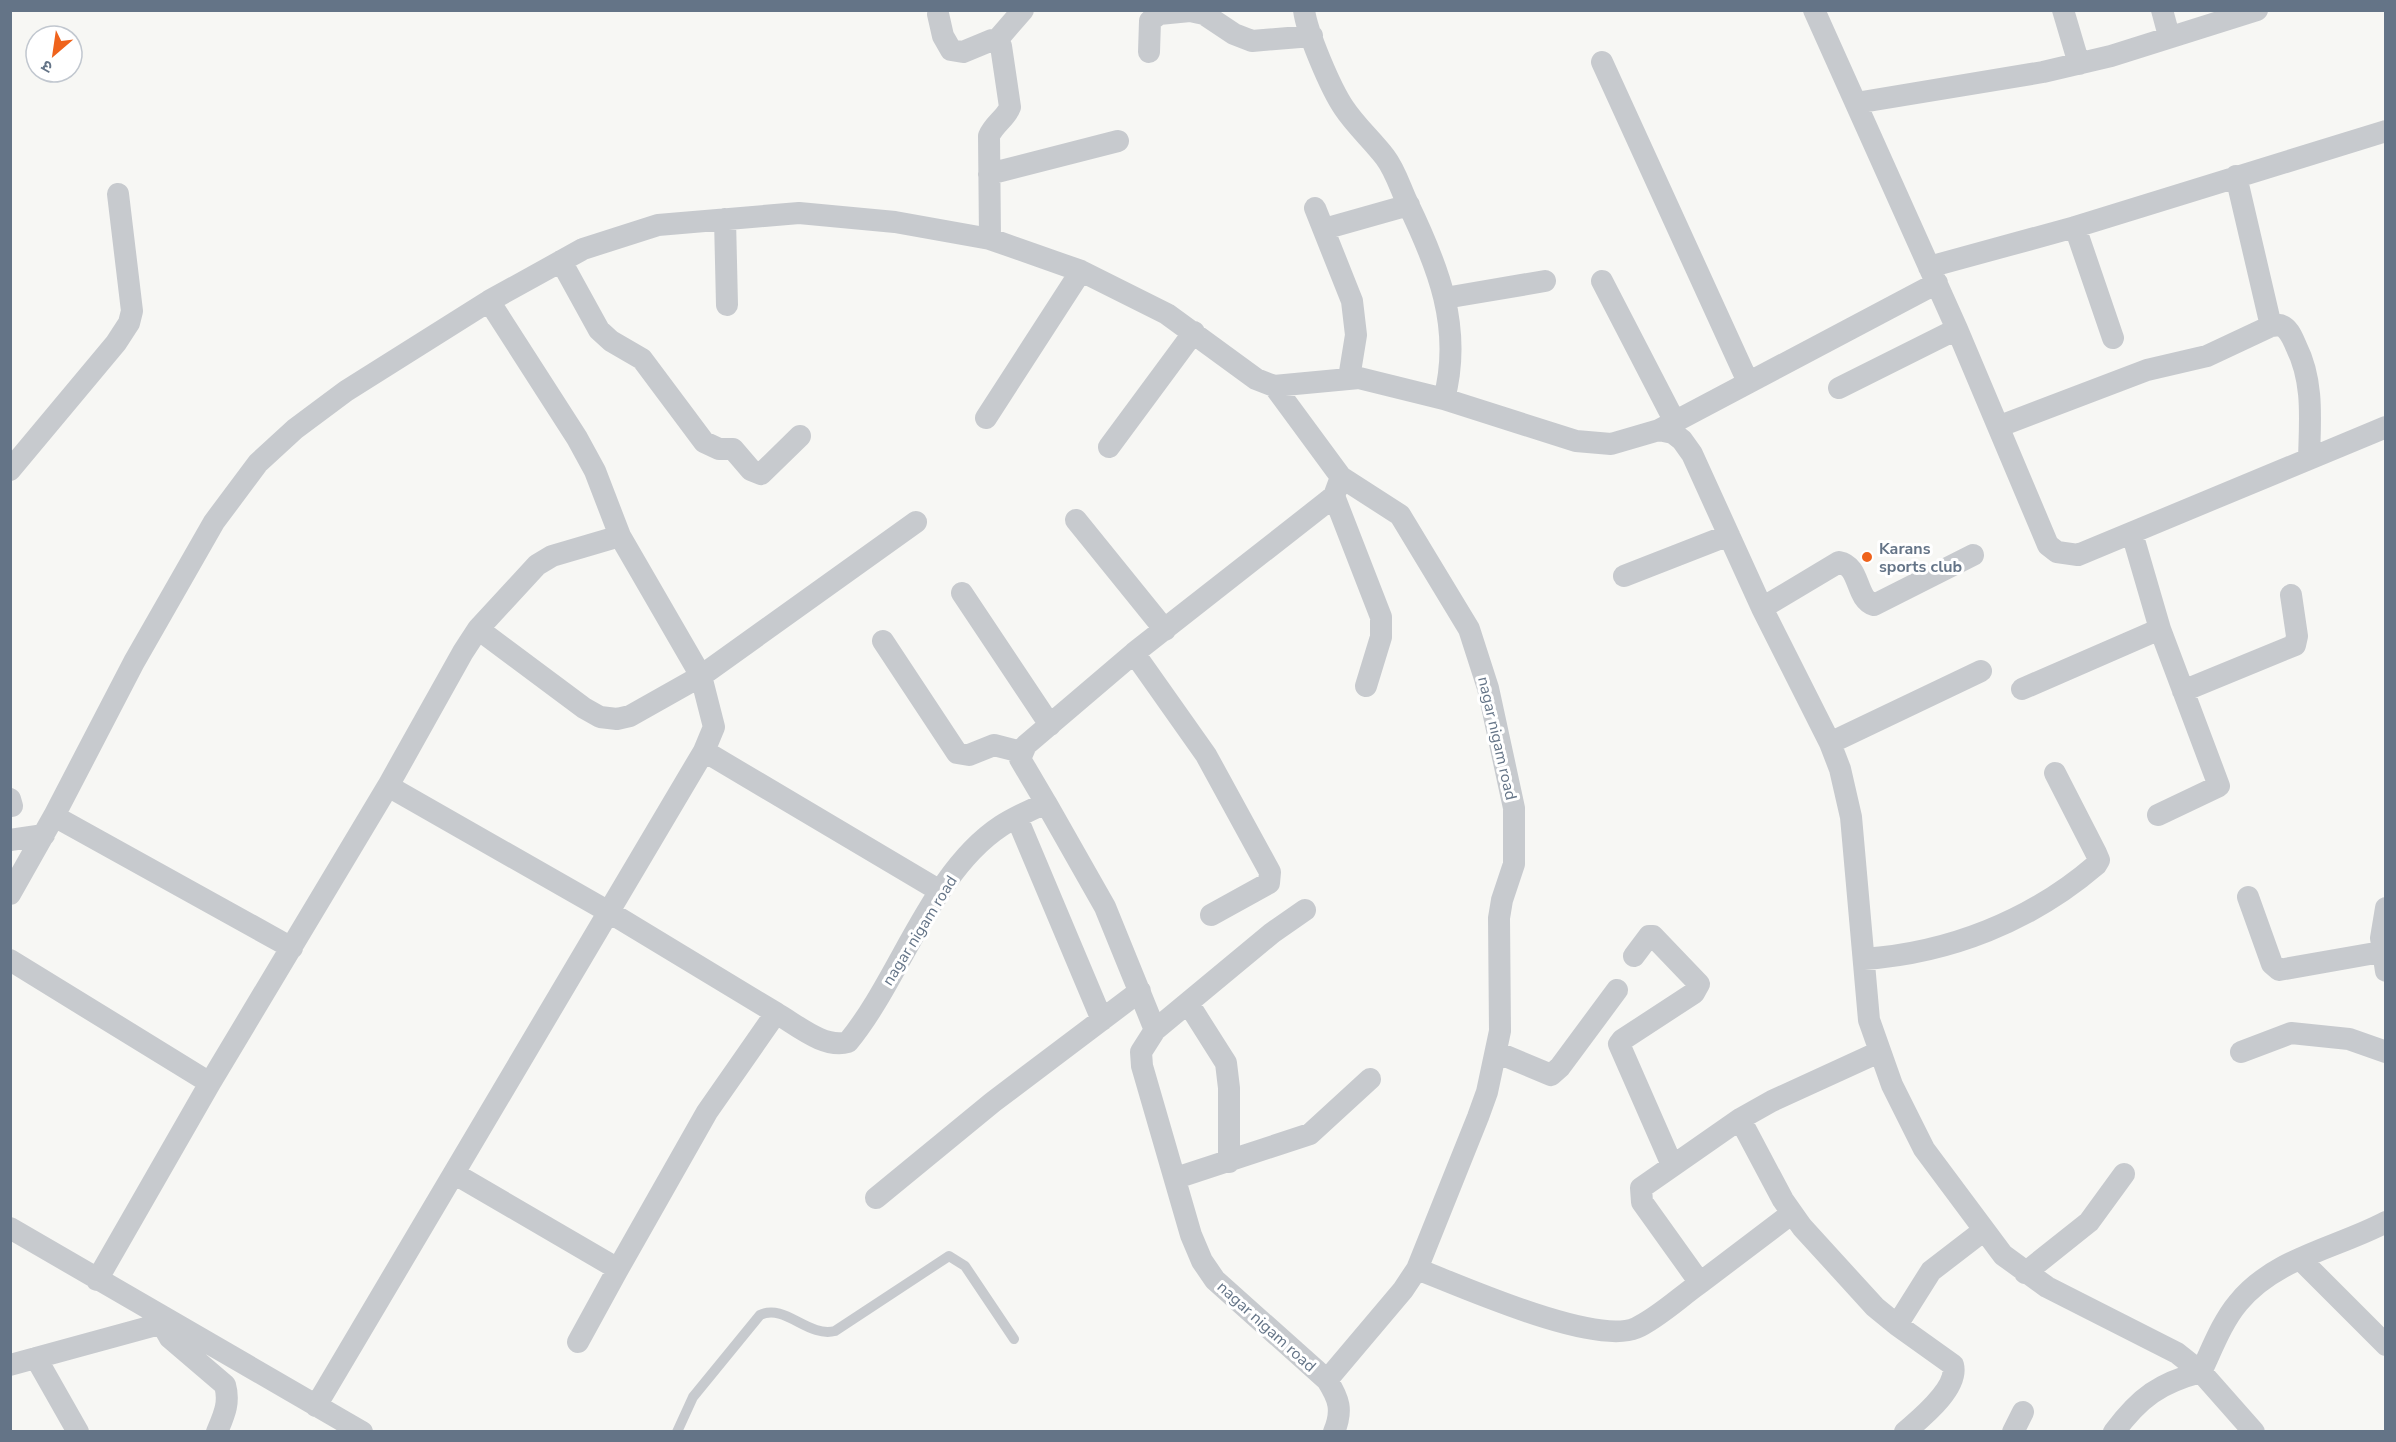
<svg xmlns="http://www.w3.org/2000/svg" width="2396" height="1442" font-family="'Nunito Sans','Noto Sans Devanagari',sans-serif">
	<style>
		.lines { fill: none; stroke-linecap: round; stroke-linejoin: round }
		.lane { stroke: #c7cace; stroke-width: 10 }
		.street { stroke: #c7cace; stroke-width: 22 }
		.poi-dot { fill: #ef631c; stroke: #fff; stroke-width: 2 }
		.labels { text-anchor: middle; stroke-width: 6; stroke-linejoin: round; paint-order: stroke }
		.poi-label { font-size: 16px; font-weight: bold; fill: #647487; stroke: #fff; text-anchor: start }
		.street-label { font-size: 16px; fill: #647487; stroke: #fff }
	</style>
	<rect width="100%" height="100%" fill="#f7f7f4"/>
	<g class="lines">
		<path class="lane" d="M677,1432L693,1397L760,1315C785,1303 808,1338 835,1331L949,1256L965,1266L1014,1339"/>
		<path class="street" d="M1304,10C1307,33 1331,89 1344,108C1356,126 1372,140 1385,157C1395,170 1400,187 1407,202C1438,266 1463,328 1444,399
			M1814,10L1957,329L2048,545L2057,552L2078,555L2386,427
			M2063,10L2079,64
			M2162,10L2169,36
			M938,14L943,36L951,50L963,52L992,40H997L1001,46L1010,107C1006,118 994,124 989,136L990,239
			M997,40L1023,10
			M1149,52L1150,21L1159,14L1190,11L1204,14L1234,34L1252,41L1312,36
			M1602,62L1748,382
			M1856,103L2043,72L2111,56L2257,10
			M989,174L1118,141
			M2236,176L2271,326
			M1315,208L1352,301L1356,335L1349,378
			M725,219L727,305
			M2075,227L2113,338
			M1324,229L1409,205
			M561,261L599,330L611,341L642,359L704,442L719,449H733L751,470L761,474L800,436
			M1929,267L2075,227L2386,131
			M1602,281L1675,422
			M1445,298L1545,281
			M489,301L577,438L595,471L620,536L701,676L714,727L704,751
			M1839,388L1957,329
			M986,418L1081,271
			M2000,426L2147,370L2207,356L2271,326L2280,325C2289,328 2292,337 2296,346C2314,382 2310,420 2309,459
			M1659,430L1937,283
			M1109,447L1194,332
			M10,470L116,343L129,323L132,311L118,194
			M1334,496L1381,617V637L1366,686
			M1076,520L1165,630
			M2132,533L2160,629L2219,786L2158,815
			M1624,576L1729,535
			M962,593L1050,725
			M1762,608L1839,562C1861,566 1855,599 1874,605L1973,555
			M478,629L537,565L552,556L620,536
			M883,641L957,753L969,755L994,745L1021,752
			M1134,653L1206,755L1270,872L1269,883L1211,915
			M2022,689L2160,629
			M2183,691L2295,645L2297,636L2291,595
			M1830,743L1981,671
			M388,786L463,652L478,629L584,708L600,717L617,719L630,716L701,676L916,522
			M10,799L12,806
			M1046,803L1020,759L1026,745L1134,653L1328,501L1334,496L1341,477
			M54,816L292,948
			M1017,818L1102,1020
			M10,840L44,835
			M10,894L54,816L134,662L214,522L258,463L295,429L346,391L489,301L583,249L658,225L799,213L895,222L990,239L1081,271L1167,314L1256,379L1274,386L1359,378L1444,399L1576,441L1611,444L1659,430L1673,433L1682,440L1692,454L1762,608L1830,743L1840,769L1851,817L1869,1020L1892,1085L1924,1149L2003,1255L2047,1287L2177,1353L2201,1372L2254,1432
			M2248,897L2272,964L2279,970L2381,952
			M2386,908L2381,938L2386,971
			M1634,956L1649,936H1653L1699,984L1694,993L1622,1040L1619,1044L1672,1165
			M1864,959C1949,953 2031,921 2096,865L2099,860L2096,853L2055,773
			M10,960L210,1083
			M1188,1003L1226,1063L1229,1088V1162
			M776,1013C797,1025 824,1049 848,1042C900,979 931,872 1001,826C1015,817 1031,810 1046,803L1105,907L1155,1030L1141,1052L1142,1066L1191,1235L1202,1261L1215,1280L1327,1380L1403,1290L1417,1269L1478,1117L1487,1092L1500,1031L1499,918L1502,900L1514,864V808L1488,688L1469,629L1400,515L1341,477L1274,386
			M1155,1030L1272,933L1305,910
			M1496,1052L1551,1075L1560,1067L1617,990
			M2241,1052L2291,1033L2349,1039L2386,1052
			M1740,1119L1783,1200L1802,1227L1875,1307L1897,1325L1953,1365C1959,1388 1921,1418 1905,1432
			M1176,1178L1310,1134L1370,1079
			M876,1198L993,1102L1140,991
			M1791,1214L1700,1283L1642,1202L1641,1188L1740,1119L1772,1101L1879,1052
			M10,1228L362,1432
			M2300,1259L2386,1345
			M1417,1269C1461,1286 1594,1346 1636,1328C1658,1318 1680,1297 1700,1283
			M2025,1273L2089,1222L2124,1174
			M97,1280L210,1083L388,786L609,912L776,1013L707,1112L618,1269L455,1174
			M157,1315L170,1338L225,1385C230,1403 224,1415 217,1432
			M1897,1325L1931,1271L1983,1231
			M578,1342L618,1269
			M36,1358L78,1432
			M10,1365L160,1324
			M1327,1380C1339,1399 1343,1410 1334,1432
			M316,1406L704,751L940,891
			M2013,1432L2023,1412
			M2114,1432C2140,1397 2160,1383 2201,1372C2212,1349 2222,1322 2238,1303C2274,1258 2337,1248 2386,1222"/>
	</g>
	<circle class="poi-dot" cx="1867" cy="557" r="6"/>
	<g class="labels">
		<g class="poi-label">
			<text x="1879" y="554">Karans<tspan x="1879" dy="18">sports club</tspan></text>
		</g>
		<g class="street-label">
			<text transform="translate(1498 738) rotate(77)" y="6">nagar nigam road</text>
			<text transform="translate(919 930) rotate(-58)" y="6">nagar nigam road</text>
			<text transform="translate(1267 1326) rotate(42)" y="6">nagar nigam road</text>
		</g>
	</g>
	<rect width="2396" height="1442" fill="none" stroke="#647487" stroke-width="24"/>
	<g transform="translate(54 54) rotate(209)"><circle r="28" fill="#ffffff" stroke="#c1c7cf" stroke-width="1.5"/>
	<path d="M0-4.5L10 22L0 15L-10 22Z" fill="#ef631c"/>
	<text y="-9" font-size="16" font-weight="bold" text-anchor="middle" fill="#647487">उ</text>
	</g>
</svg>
